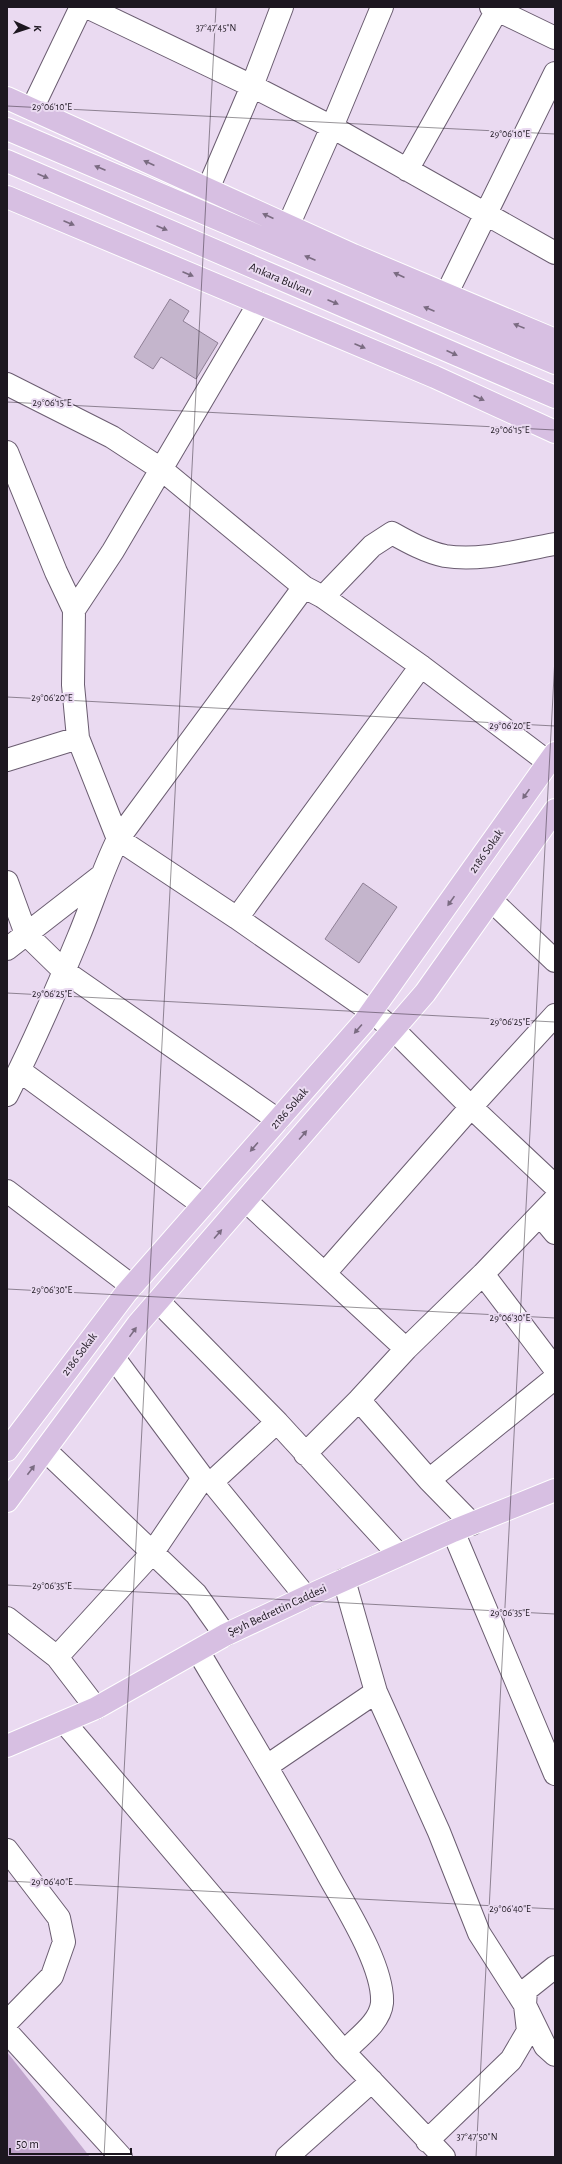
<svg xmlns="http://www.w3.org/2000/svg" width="562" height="2164" font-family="'Alegreya Sans',sans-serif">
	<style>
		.green { fill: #c0a5cc }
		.building { fill: #c4b5cc; stroke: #8e7f95 }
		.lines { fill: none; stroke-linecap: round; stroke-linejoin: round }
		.minor-casing { stroke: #6b5d71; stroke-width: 24 }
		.major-casing { stroke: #fff; stroke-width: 24 }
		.minor { stroke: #fff; stroke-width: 22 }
		.major { stroke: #d7bfe2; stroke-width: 22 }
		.oneway { fill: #7a6b81 }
		.ticks { fill: none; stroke: #1d1720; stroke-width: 1; stroke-opacity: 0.45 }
		.labels { text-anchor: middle; stroke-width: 4; stroke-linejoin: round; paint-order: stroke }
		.street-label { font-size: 12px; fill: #1d1720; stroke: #eadaf1 }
		.ticks-label { font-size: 10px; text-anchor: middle; fill: #1d1720; stroke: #eadaf1; stroke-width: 4; stroke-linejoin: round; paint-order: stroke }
	</style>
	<rect width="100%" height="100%" fill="#eadaf1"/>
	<path class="green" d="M7,2052L90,2157H7Z"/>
	<path class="building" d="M170,299L189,311L183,321L218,343L196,379L161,357L153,369L134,357Z
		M363,883L397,907L359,963L325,939Z"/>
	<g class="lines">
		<g class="minor-casing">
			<path id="minor" d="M87,7L252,86L332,127L555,253
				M491,7L555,38
				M32,109L81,7
				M407,170L497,10
				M208,189L252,86L282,7
				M288,226L332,127L382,7
				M446,295L555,73
				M7,384L112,437L161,469L304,587L323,597L421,666L548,762
				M7,452L56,572L74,610L73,685L78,738L118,839L237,918L372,1012L394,1030L471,1107L555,1186
				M323,597L372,546L392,533C408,542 426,552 445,556C481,562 520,550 555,544
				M74,610L113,551L259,303
				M7,760L78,738
				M7,882L26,934L64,971L278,1120
				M492,901L555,961
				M237,918L421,666
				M7,949L101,876
				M20,1071L203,1205
				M7,1095C33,1044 56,991 78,938C92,905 102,871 118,839L304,587
				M7,1191L132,1286
				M246,1201L406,1349
				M540,1215L555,1233
				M325,1273L471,1107L555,1015
				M483,1274L555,1369
				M159,1302L277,1422L399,1555
				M114,1358L203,1478L212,1482L306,1597
				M359,1400L429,1480L472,1524
				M46,1451L196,1594L225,1635
				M305,1454L359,1400L406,1349L483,1274L555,1199
				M429,1480L555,1378
				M212,1482L277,1422
				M453,1531L555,1774
				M344,1580L376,1692L439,1832L479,1933L525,2005L545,2046L555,2055
				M7,1618L57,1657L96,1708
				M198,1651C242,1725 286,1798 327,1873C345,1906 384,1966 382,2003C380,2023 357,2038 344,2052
				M57,1657L153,1552L203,1478
				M65,1723L344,2052L444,2157
				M267,1766L376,1692
				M7,1850L59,1918L64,1942L52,1976L7,2022
				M7,2032L121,2157
				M427,2141L511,2060L528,2031L525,2005L526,1990L555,1967
				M287,2157L372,2081"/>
		</g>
		<g class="major-casing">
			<path id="major" d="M7,98L353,255L555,340
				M7,129L555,363
				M7,161L555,397
				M7,197L435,377L555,432
				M7,1450L126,1293L364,1022L555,753
				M7,1501L138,1324L425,993L555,810
				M7,1746L96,1708L225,1635L306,1597L453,1531L555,1490"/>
		</g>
		<use href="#minor" class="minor"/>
		<use href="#major" class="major"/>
	</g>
	<defs><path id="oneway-solid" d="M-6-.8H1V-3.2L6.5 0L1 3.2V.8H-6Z"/></defs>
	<g class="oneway">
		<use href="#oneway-solid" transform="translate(149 163) rotate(-155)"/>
		<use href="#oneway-solid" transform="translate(100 168) rotate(-157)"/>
		<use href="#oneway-solid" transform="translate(43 176) rotate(23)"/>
		<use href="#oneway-solid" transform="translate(268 216) rotate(-156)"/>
		<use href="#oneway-solid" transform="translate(69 223) rotate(23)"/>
		<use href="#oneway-solid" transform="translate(162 228) rotate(23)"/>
		<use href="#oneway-solid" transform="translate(310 258) rotate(-157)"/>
		<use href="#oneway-solid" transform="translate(188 274) rotate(23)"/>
		<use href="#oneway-solid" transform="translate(399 275) rotate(-156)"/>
		<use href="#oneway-solid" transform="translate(333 302) rotate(23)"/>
		<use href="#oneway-solid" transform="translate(429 309) rotate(-157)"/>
		<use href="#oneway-solid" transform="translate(519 326) rotate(-158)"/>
		<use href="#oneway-solid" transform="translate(360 346) rotate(23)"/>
		<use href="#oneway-solid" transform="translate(452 353) rotate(24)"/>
		<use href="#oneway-solid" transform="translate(479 398) rotate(25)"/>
		<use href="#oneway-solid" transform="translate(526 794) rotate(125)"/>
		<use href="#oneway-solid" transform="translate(451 901) rotate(125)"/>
		<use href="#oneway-solid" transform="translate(358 1029) rotate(131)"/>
		<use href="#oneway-solid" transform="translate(303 1135) rotate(-49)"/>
		<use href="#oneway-solid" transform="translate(254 1147) rotate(131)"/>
		<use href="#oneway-solid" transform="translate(218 1234) rotate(-49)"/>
		<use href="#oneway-solid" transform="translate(133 1332) rotate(-54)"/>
		<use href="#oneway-solid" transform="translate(31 1470) rotate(-53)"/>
	</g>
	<path class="ticks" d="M7,106L555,134M7,402L555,430M7,697L555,726M7,993L555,1022M7,1289L555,1318M7,1585L555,1614M7,1881L555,1909M104,2157L216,7M476,2157L555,657"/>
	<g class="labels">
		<g class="street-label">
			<text transform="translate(281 279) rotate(23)" y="4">Ankara Bulvarı</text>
			<text transform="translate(486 851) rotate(-55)" y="4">2186 Sokak</text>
			<text transform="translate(289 1108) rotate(-49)" y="4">2186 Sokak</text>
			<text transform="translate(79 1354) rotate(-53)" y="4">2186 Sokak</text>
			<text transform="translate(277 1610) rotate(-25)" y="4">Şeyh Bedrettin Caddesi</text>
		</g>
	</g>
	<g class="ticks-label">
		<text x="216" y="31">37°47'45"N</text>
		<text x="52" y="110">29°06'10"E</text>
		<text x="510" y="137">29°06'10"E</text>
		<text x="52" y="406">29°06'15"E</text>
		<text x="510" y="433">29°06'15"E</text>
		<text x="52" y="701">29°06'20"E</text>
		<text x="510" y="729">29°06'20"E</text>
		<text x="52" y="997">29°06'25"E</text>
		<text x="510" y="1025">29°06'25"E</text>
		<text x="52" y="1293">29°06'30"E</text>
		<text x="510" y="1321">29°06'30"E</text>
		<text x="52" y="1589">29°06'35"E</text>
		<text x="510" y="1616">29°06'35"E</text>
		<text x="52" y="1885">29°06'40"E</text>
		<text x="510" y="1912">29°06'40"E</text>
		<text x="477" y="2140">37°47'50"N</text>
	</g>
	<rect width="562" height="2164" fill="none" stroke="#1d1720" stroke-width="16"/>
	<g transform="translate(28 28) rotate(93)" stroke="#eadaf1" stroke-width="3" paint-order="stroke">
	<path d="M0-3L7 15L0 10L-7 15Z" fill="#1d1720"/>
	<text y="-6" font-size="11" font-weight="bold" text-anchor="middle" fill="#1d1720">K</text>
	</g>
	<path d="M10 2148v6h121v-6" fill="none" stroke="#1d1720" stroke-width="2"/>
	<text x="16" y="2148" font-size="12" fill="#1d1720" stroke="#eadaf1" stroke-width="3" paint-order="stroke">50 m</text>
</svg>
